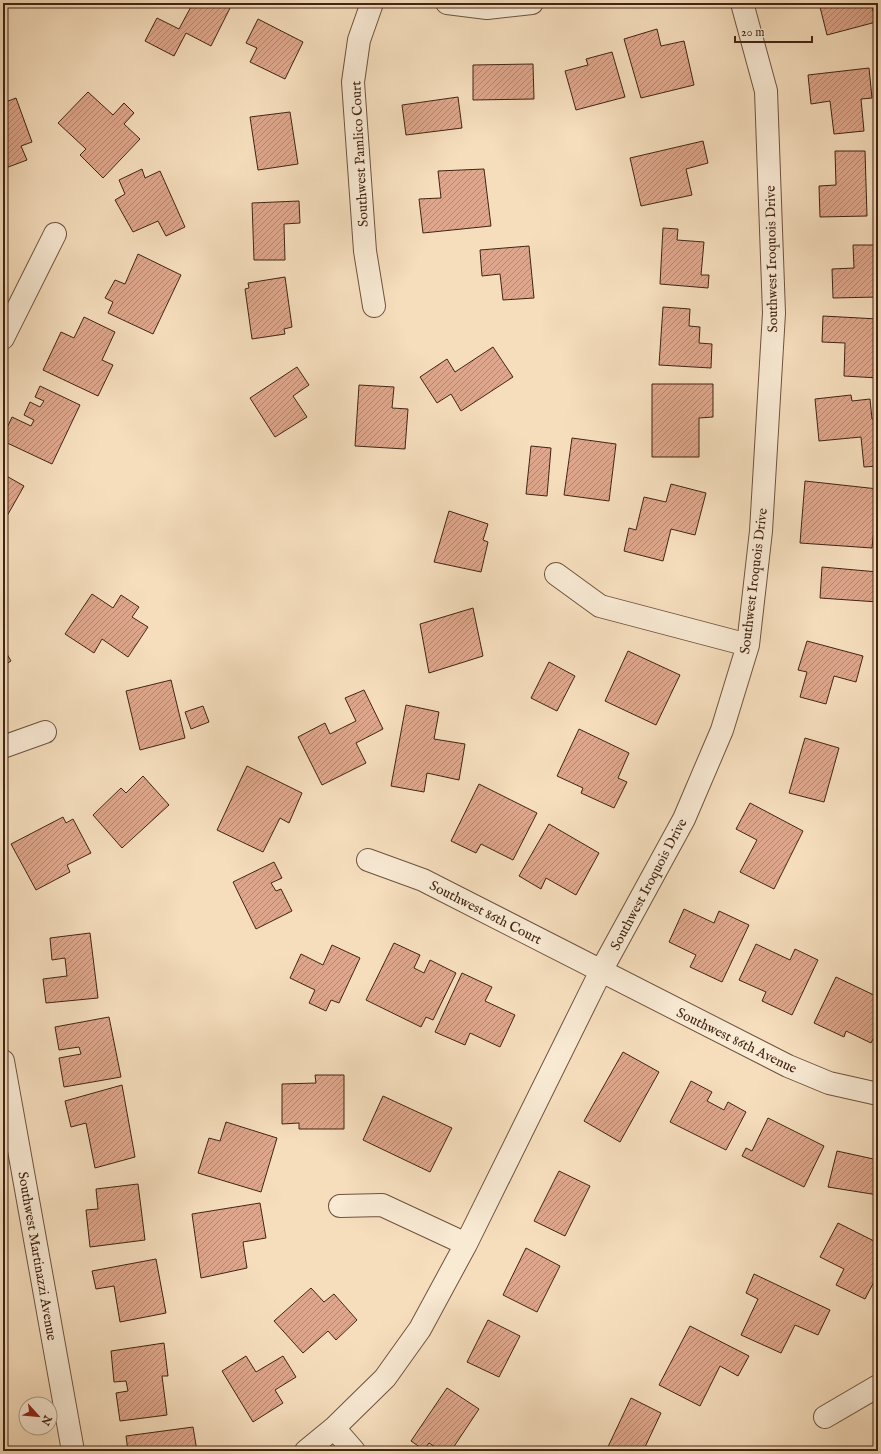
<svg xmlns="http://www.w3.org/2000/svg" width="881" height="1454" font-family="'IM FELL English',serif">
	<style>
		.building { fill: url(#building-hatch); stroke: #422413 }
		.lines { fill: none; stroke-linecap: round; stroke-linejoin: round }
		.minor-casing { stroke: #6f523e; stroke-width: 24 }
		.minor { stroke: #f9ead4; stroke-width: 22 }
		.labels { text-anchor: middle; stroke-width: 3; stroke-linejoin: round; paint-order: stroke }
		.street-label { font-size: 14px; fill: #422413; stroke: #f9ead4 }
	</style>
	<defs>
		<pattern id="building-hatch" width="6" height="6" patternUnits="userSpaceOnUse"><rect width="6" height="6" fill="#dea78d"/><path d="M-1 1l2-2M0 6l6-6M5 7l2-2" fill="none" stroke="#b68872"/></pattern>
	</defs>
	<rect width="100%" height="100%" fill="#f6debd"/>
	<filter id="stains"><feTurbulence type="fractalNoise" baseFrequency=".005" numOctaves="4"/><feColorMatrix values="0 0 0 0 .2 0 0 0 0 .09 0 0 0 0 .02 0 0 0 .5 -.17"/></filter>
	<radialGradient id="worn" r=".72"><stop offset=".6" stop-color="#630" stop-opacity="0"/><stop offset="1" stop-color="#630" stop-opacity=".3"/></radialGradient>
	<path class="building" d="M193,3H224L231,6L211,46L186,33L174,56L145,41L157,18L179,29Z
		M819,3H871L876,22L827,35Z
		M258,19L303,42L285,79L250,62L257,48L246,43Z
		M657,29L661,46L684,41L694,85L641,98L624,39Z
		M612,52L625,97L576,110L565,71L588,65L586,59Z
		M533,64L534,99L473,100V65Z
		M869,68L872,98L861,99L864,131L834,134L830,101L811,104L808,75Z
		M88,92L113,115L124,103L134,113L124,124L140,139L103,178L80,155L86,149L58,123Z
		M458,97L462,128L406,135L402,105Z
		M16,98L32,142L21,146L27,160L3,169V103Z
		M290,112L298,164L258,170L250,117Z
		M703,141L708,163L686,169L692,195L641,206L630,158Z
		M835,151H865L867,216L820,217L819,186L836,185Z
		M142,169L145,178L160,171L185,227L166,236L158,221L133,232L115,200L125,194L119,180Z
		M484,169L491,226L423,233L419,199L441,198L438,171Z
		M299,201L300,223L284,224L285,260H254L252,203Z
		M663,228L678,229L677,240L704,242L701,275H709L708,288L660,284Z
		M853,245H878V297L833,298L832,269L854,268Z
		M529,246L534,298L503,300L500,274L482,276L480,250Z
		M138,254L181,275L153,334L108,313L113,302L105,298L115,280L125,284Z
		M285,277L292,327L284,329L285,334L252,339L245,289L249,288L248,283Z
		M663,307L690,309L689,326L700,327L699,343L712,344L711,368L659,365Z
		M823,316L878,319V378L844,376L845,343L822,342Z
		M84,317L115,332L102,360L113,365L98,396L43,370L61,332L74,338Z
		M493,347L513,377L461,411L451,394L437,403L420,377L447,359L455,372Z
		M297,367L309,385L293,396L307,417L275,437L250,398Z
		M652,384H713V417L699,418V457H652Z
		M359,385L394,387L392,408L408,409L405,449L355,446Z
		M40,386L80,405L52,464L3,441V437L12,417L31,426L34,420L24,415L30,402L40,407L44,401L35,397Z
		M851,395L852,401L870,399L872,419L878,418V466L864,467L861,437L819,441L815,399Z
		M572,438L616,444L609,501L564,495Z
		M531,446L551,448L547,496L526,494Z
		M3,474L24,486L3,523Z
		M805,481L878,489L872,548L800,543Z
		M671,484L706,493L695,535L671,529L663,561L624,551L629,528L636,530L644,497L666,502Z
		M449,511L488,524L483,540L488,542L481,572L434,562Z
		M822,567L878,572V602L820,598Z
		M92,594L113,608L121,595L139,607L132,617L148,627L128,657L102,639L94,653L65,634Z
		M473,608L483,656L429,673L420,624Z
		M807,641L863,656L856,682L834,676L826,704L800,697L807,672L798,670Z
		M3,647L11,661L3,666Z
		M628,651L680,675L656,725L605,701Z
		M549,662L575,676L557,711L531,698Z
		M171,680L185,738L140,750L126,691Z
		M364,690L383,729L356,743L366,763L322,785L298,737L325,723L330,734L356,721L345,698Z
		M406,705L439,712L434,739L465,744L459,780L427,773L424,792L391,786Z
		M203,706L209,722L191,729L185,712Z
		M579,729L629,753L618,778L627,782L614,808L581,793L583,788L557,776Z
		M805,738L839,748L824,802L789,793Z
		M247,766L302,793L289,823L280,818L263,852L217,830Z
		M143,776L169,805L122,848L93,815L121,788L126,793Z
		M479,784L537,813L513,860L481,844L476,853L451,841Z
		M750,803L803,831L774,889L740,872L757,840L736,829Z
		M63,817L66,823L73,819L91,853L67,865L70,872L36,890L11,844Z
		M549,824L599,853L576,895L546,878L541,889L519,876Z
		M274,862L282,878L271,883L276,891L281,889L292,911L256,929L233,882Z
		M684,909L714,923L719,911L749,925L722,982L690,967L696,955L669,942Z
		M90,933L98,998L46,1003L43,979L67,976L65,958L52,960L50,938Z
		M394,943L420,955L414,968L424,973L430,960L456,973L433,1020L426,1017L421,1027L366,1000Z
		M756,944L790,960L795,949L818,960L792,1015L762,1001L766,992L739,980Z
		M332,945L360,958L339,1003L331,1000L326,1011L309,1003L315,990L290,978L301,954L323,965Z
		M462,973L492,987L485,1001L515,1015L500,1047L470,1033L465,1045L435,1032Z
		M836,977L878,997V1029L871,1043L846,1031L844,1037L814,1023Z
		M109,1017L121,1077L64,1087L59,1058L81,1054L79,1047L59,1050L55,1027Z
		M623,1052L659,1072L620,1142L584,1121Z
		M315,1075H344V1129H299V1123L282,1124V1084L316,1083Z
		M691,1081L712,1092L707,1101L724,1110L728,1102L746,1112L726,1150L670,1122Z
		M122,1085L135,1157L95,1168L86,1123L71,1127L65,1101Z
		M383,1096L452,1128L430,1172L363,1140Z
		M768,1118L824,1146L804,1187L742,1156L746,1148L752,1151Z
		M226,1122L277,1138L261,1192L198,1173L209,1138L220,1141Z
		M837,1151L878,1160V1195L828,1187Z
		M559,1171L590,1186L565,1236L534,1221Z
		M138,1184L145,1240L90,1247L86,1210L98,1209L96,1189Z
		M260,1203L266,1238L243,1242L247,1268L201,1278L192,1214Z
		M838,1223L878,1243V1274L865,1299L836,1285L844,1269L820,1257Z
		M526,1248L560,1266L537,1312L503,1295Z
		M156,1259L166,1313L120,1322L114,1286L96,1289L92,1271Z
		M754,1274L830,1310L818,1335L795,1325L781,1353L741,1335L758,1299L746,1293Z
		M311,1288L324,1302L334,1294L357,1320L336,1340L328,1331L303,1353L274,1321Z
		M488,1320L520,1336L499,1377L467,1362Z
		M690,1326L749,1356L738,1376L720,1366L700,1406L659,1385Z
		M164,1343L168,1376H162L167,1415L120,1421L116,1393L128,1391L126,1381L114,1382L111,1351Z
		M246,1356L256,1372L283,1356L296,1377L275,1390L283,1403L253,1422L222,1371Z
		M447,1388L479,1409L451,1451H432L435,1447L429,1443L424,1450L411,1441Z
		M631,1398L661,1413L645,1447L653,1451H606Z
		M193,1427L197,1451H128L126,1436Z
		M3,1434L7,1451H3Z"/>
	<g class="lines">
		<g class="minor-casing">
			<path id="minor" d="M372,3L359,40L353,82L365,251L374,306
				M447,3L487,8L532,3
				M3,338L55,234
				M556,574L600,606L748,645
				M3,747L45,732
				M368,860L423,880L788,1066L829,1083L878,1094
				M3,1061L73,1451
				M340,1206L382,1205L466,1244
				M825,1417L878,1386
				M334,1428L354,1451
				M306,1451L334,1428L385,1378L420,1329L466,1244L601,971L684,819L722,730L748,645L761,531L774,313L766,91L742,3"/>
		</g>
		<use href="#minor" class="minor"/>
	</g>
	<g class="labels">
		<g class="street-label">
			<text transform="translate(359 154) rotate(-93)" y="5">Southwest Pamlico Court</text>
			<text transform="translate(771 259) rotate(-91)" y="5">Southwest Iroquois Drive</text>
			<text transform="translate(753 581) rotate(-83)" y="5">Southwest Iroquois Drive</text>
			<text transform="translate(648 884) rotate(-62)" y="5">Southwest Iroquois Drive</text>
			<text transform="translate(486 912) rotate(27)" y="5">Southwest 86th Court</text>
			<text transform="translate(737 1040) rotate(26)" y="5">Southwest 86th Avenue</text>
			<text transform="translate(38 1256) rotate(80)" y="5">Southwest Martinazzi Avenue</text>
		</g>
	</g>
	<rect width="881" height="1454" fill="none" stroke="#f6debd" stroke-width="16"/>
	<rect x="4" y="4" width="873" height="1446" fill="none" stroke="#422413" stroke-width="2"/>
	<rect x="8" y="8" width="865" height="1438" fill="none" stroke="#422413"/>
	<g transform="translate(38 1416) rotate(117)"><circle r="19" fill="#f9ead4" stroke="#b09b87"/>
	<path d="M0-3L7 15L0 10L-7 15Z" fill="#8f2418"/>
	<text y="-6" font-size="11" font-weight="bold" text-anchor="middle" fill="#422413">N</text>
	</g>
	<path d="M735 36v6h77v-6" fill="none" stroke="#422413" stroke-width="2"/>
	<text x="741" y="36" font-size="12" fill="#422413" stroke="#f9ead4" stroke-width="3" paint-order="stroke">20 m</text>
	<rect width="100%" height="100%" filter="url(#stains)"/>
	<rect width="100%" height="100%" fill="url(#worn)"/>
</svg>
